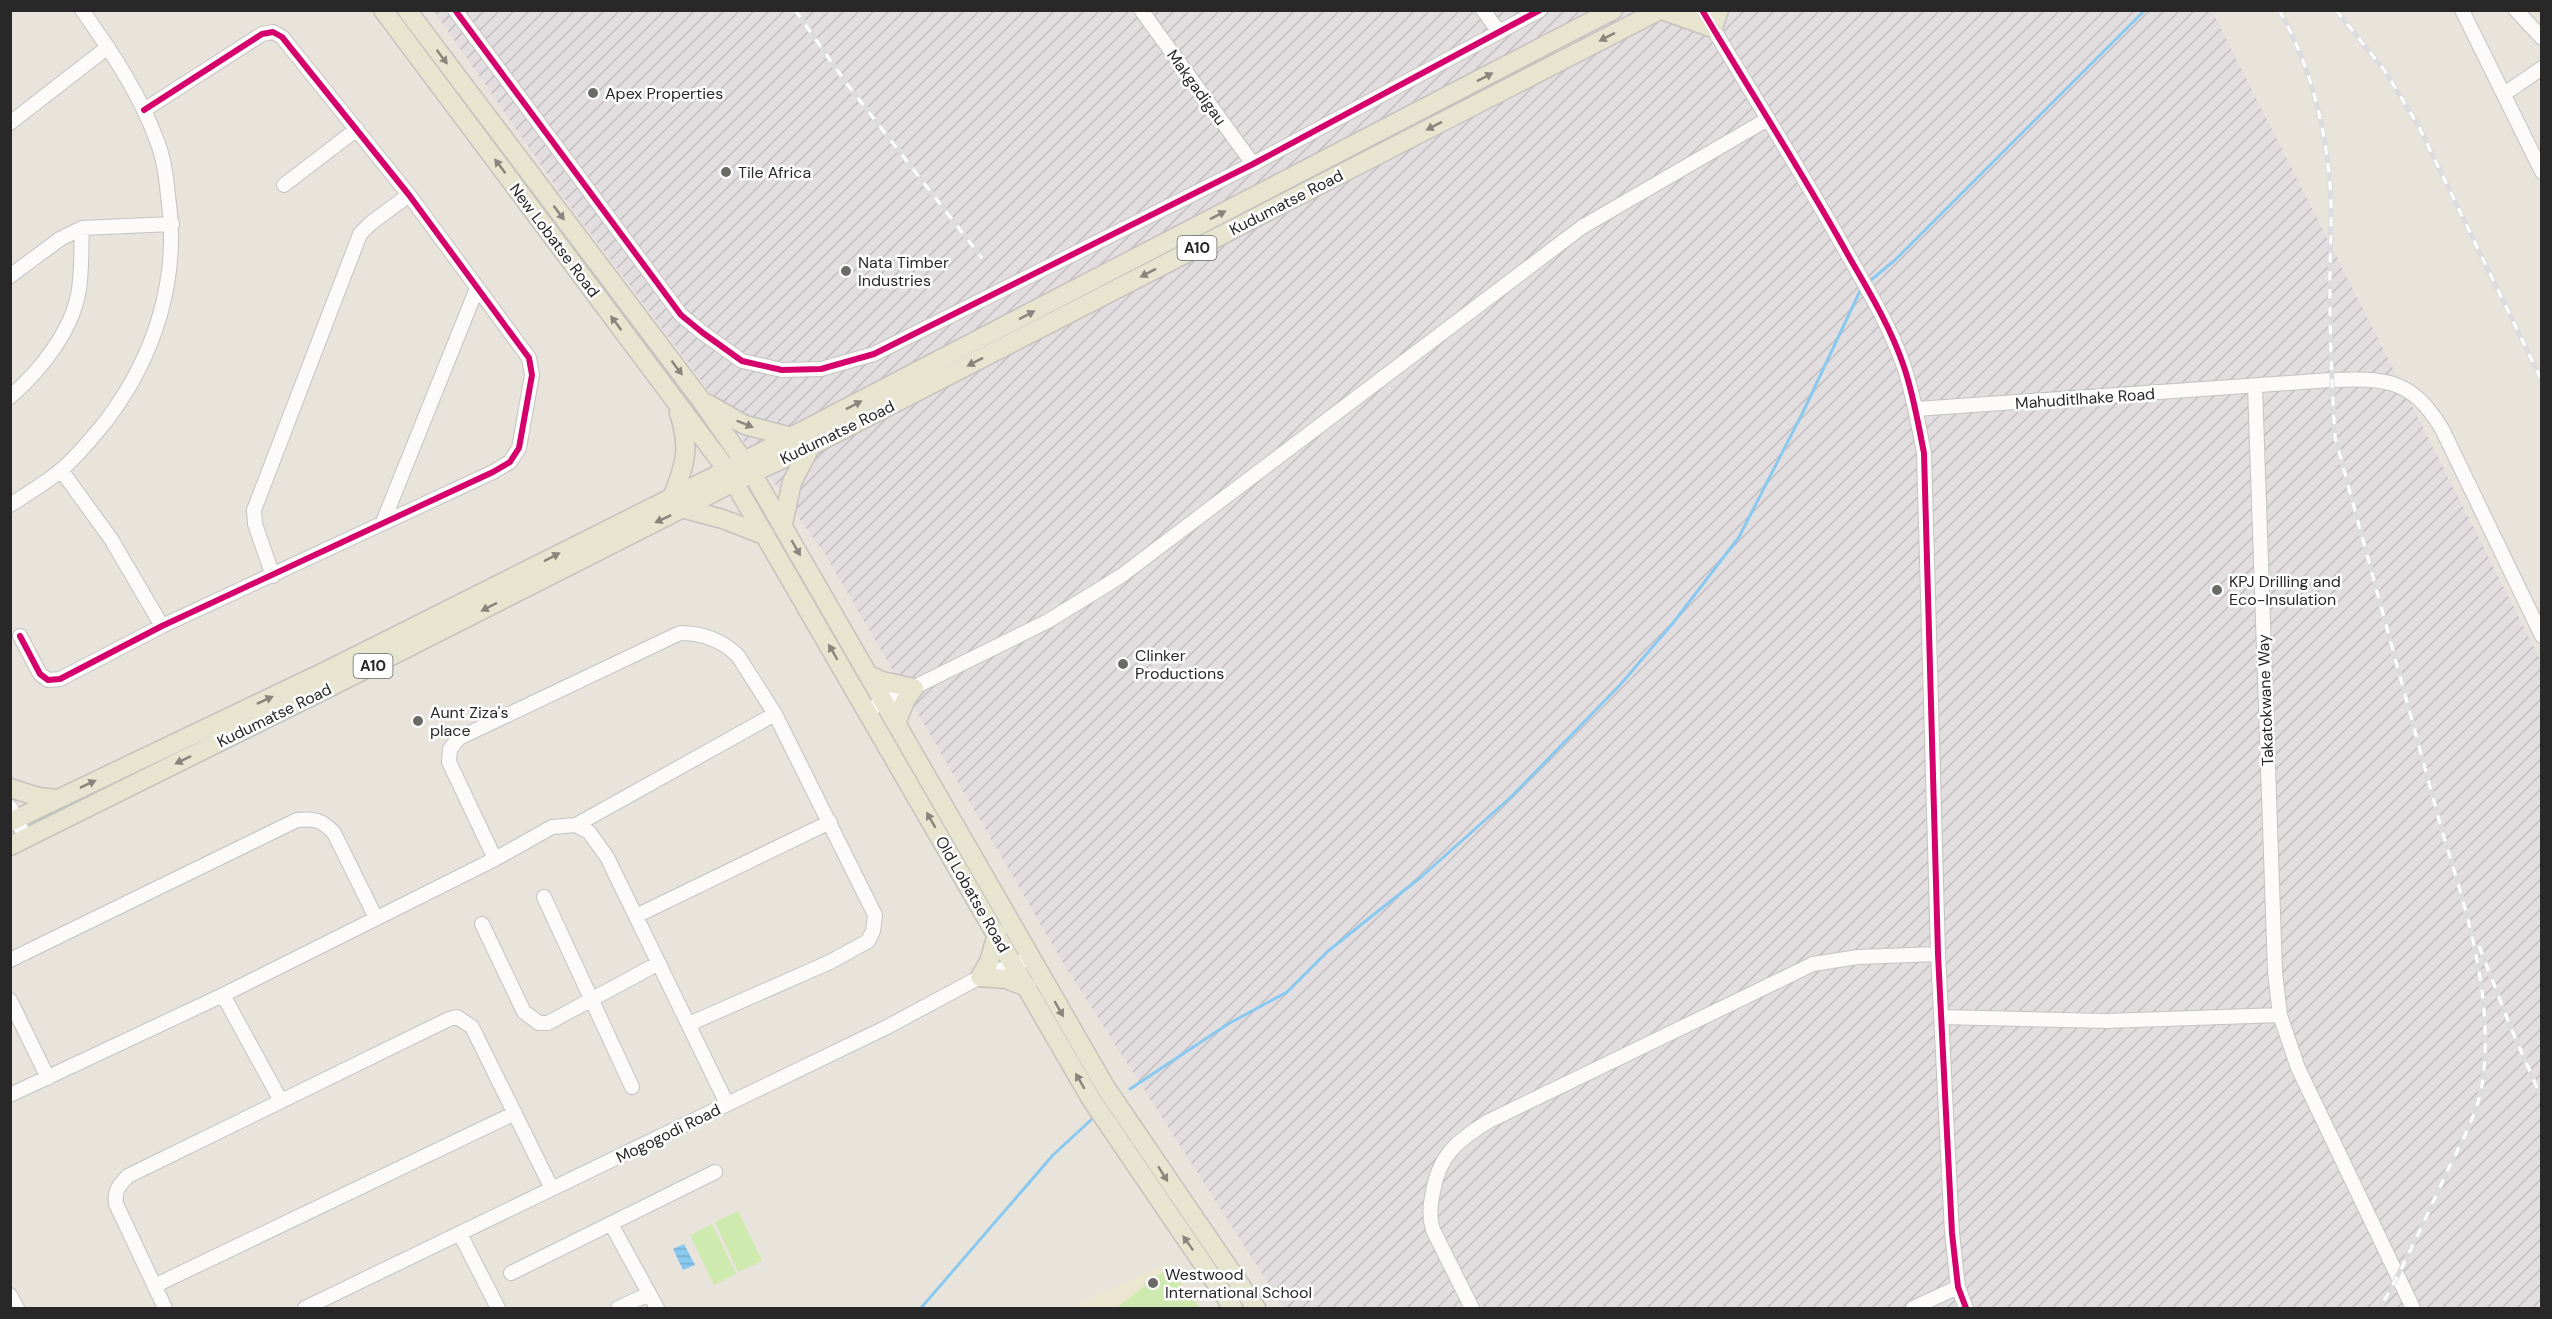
<svg xmlns="http://www.w3.org/2000/svg" width="2552" height="1319" font-family="'DM Sans',sans-serif">
	<style>
		.industrial { fill: url(#industrial-furrows) }
		.education { fill: #ece5cf }
		.pitch { fill: #ceeaaf }
		.water { fill: url(#water-rules) }
		.lines { fill: none; stroke-linecap: round; stroke-linejoin: round }
		.stream { stroke: #8ac9ef; stroke-width: 3 }
		.minor-casing { stroke: #c4c3c2; stroke-width: 16 }
		.major-casing { stroke: #c4c2bf; stroke-width: 21 }
		.minor { stroke: #fcfbfa; stroke-width: 14 }
		.major { stroke: #e7e4d0; stroke-width: 18 }
		.rail-casing { stroke: #dcdcde; stroke-width: 5 }
		.rail { stroke: #fff; stroke-width: 3; stroke-dasharray: 9; stroke-linecap: butt }
		.cycleway-casing { stroke: #fff; stroke-width: 10 }
		.cycleway { stroke: #d6006c; stroke-width: 6 }
		.oneway { fill: #88867c }
		.poi-dot { fill: #6b6a67; stroke: #fff; stroke-width: 2 }
		.labels { text-anchor: middle; stroke-width: 5; stroke-linejoin: round; paint-order: stroke }
		.shield { fill: #fff; stroke: #686868; stroke-width: 1.5 }
		.shield-label { font-size: 15px; font-weight: bold; fill: #282828 }
		.street-label { font-size: 16px; fill: #282828; stroke: #fff }
		.poi-label { font-size: 16px; fill: #282828; stroke: #fff; text-anchor: start }
	</style>
	<defs>
		<pattern id="industrial-furrows" width="10" height="10" patternUnits="userSpaceOnUse" patternTransform="scale(1.5)"><rect width="10" height="10" fill="#e2dee0"/><path d="M-1 1l2-2M0 10L10 0M9 11l2-2" fill="none" stroke="#c2bec0"/></pattern>
		<pattern id="water-rules" width="6" height="5" patternUnits="userSpaceOnUse" patternTransform="scale(1.5)"><rect width="6" height="5" fill="#8ac9ef"/><path d="M0 2.5h6" fill="none" stroke="#77adcd"/></pattern>
	</defs>
	<rect width="100%" height="100%" fill="#e8e4dc"/>
	<path class="industrial" d="M434,11H2212L2541,661V1308H1284L1065,966L825,554L686,360L564,198Z"/>
	<path class="education" d="M1168,1263L1200,1308H1076L1080,1303Z"/>
	<path class="pitch" d="M738,1211L762,1261L738,1272L715,1222Z
		M712,1224L736,1274L714,1285L690,1235Z
		M1168,1268L1200,1308H1116Z"/>
	<path class="water" d="M684,1244L695,1265L683,1270L673,1249Z"/>
	<g class="lines">
		<path class="stream" d="M1871,280L1895,260L2145,10
			M1130,1089L1228,1024L1287,992L1328,951L1421,877L1511,797L1620,685L1673,623L1739,537L1803,412L1860,291
			M921,1308L1053,1155L1092,1119"/>
		<g class="minor-casing">
			<path id="minor" d="M455,10L681,315L703,333L742,361L782,370L821,369L874,354L1253,164L1540,10
				M1141,10L1253,164
				M1483,10L1499,32
				M1702,10C1749,89 1798,166 1843,246C1864,284 1888,321 1903,364C1913,392 1918,423 1924,453L1938,954L1952,1233L1958,1287L1966,1308
				M2462,10L2542,172
				M2516,10L2542,38
				M2504,94L2542,68
				M10,123L108,47
				M284,185L357,129
				M10,276L60,239L82,228L172,224
				M2255,386L2275,972L2280,1015L2298,1068L2413,1308
				M10,397C41,370 73,330 79,289C82,269 81,248 82,228
				M1916,409L2331,380C2386,378 2412,379 2442,429L2542,636
				M61,470L111,539L162,626
				M10,505C27,494 44,484 60,471C77,457 92,438 106,421C156,355 180,277 168,195C166,177 164,158 157,141C140,94 111,51 82,10
				M383,522L477,288
				M273,576L255,524L254,510L360,234L371,223L409,195
				M20,636L40,674L48,680L60,679L162,626L493,472L510,462L519,448L532,375L529,358L409,195L282,37L273,32L262,34L144,110
				M868,710L1048,621L1121,576L1582,227L1768,119
				M10,807L26,838
				M576,825L775,714
				M495,859L449,762L450,749L459,738L680,633C702,633 722,640 738,656L775,714L875,915L873,931L868,941L830,962L689,1024
				M544,897L632,1087
				M636,916L830,822
				M482,924L524,1012L539,1023H548L659,963
				M10,960L297,820C314,818 322,820 334,833L376,918
				M223,995L281,1101
				M10,1000L48,1078
				M1942,1017L2106,1021L2280,1015
				M10,1095L223,995L495,859L552,827L576,825L589,832L607,857L727,1104
				M611,1224L657,1308
				M460,1234L498,1308
				M511,1273L715,1172
				M154,1286L515,1113
				M10,1295L17,1308
				M165,1308L116,1204C114,1191 119,1185 128,1176L449,1019L457,1017L472,1027L552,1189
				M305,1308L887,1027L980,977L1021,962
				M618,1308L649,1294
				M1472,1308L1433,1230C1429,1216 1430,1206 1433,1192C1439,1155 1458,1140 1489,1121L1813,964L1858,957L1938,954
				M1913,1308L1958,1287"/>
		</g>
		<g class="major-casing">
			<path id="major" d="M383,10L727,470L1091,1099L1233,1308
				M407,10L701,400L752,473L1106,1088L1256,1308
				M1662,10L1713,28L1719,10
				M708,404L745,425L792,437
				M673,495C686,463 690,447 679,413
				M685,509L723,519L766,536
				M783,524L792,482L811,446
				M869,675L882,681L914,688L906,699L896,723
				M10,788L39,797L56,799
				M10,822L326,671L727,470L1613,10
				M10,846L334,685L752,473L811,446L1660,10
				M997,934L989,962L980,977L1006,979L1027,987"/>
		</g>
		<use href="#minor" class="minor"/>
		<use href="#major" class="major"/>
		<g class="rail-casing">
			<path id="rail" d="M795,10L847,84L982,258
				M2279,10C2310,64 2325,124 2330,185C2333,221 2329,258 2330,295C2330,342 2332,389 2335,437L2442,831C2467,911 2495,1000 2482,1085C2477,1116 2459,1146 2446,1174C2425,1219 2405,1265 2380,1308
				M2336,10L2385,71L2419,127L2542,381
				M2479,946L2511,1028L2542,1099"/>
		</g>
		<use href="#rail" class="rail"/>
		<g class="cycleway-casing">
			<path id="cycleway" d="M455,10L681,315L703,333L742,361L782,370L821,369L874,354L1253,164L1540,10
				M1702,10C1749,89 1798,166 1843,246C1864,284 1888,321 1903,364C1913,392 1918,423 1924,453L1938,954L1952,1233L1958,1287L1966,1308
				M20,636L40,674L48,680L60,679L162,626L493,472L510,462L519,448L532,375L529,358L409,195L282,37L273,32L262,34L144,110"/>
		</g>
		<use href="#cycleway" class="cycleway"/>
	</g>
	<defs><path id="oneway-solid" d="M-6-.8H1V-3.2L6.5 0L1 3.2V.8H-6Z" transform="scale(1.5)"/></defs>
	<g class="oneway">
		<use href="#oneway-solid" transform="translate(1607 37) rotate(153)"/>
		<use href="#oneway-solid" transform="translate(442 57) rotate(53)"/>
		<use href="#oneway-solid" transform="translate(1485 77) rotate(-27)"/>
		<use href="#oneway-solid" transform="translate(1434 126) rotate(153)"/>
		<use href="#oneway-solid" transform="translate(500 166) rotate(-127)"/>
		<use href="#oneway-solid" transform="translate(559 213) rotate(53)"/>
		<use href="#oneway-solid" transform="translate(1218 215) rotate(-27)"/>
		<use href="#oneway-solid" transform="translate(1148 273) rotate(153)"/>
		<use href="#oneway-solid" transform="translate(1027 315) rotate(-27)"/>
		<use href="#oneway-solid" transform="translate(616 323) rotate(-127)"/>
		<use href="#oneway-solid" transform="translate(975 362) rotate(153)"/>
		<use href="#oneway-solid" transform="translate(677 368) rotate(53)"/>
		<use href="#oneway-solid" transform="translate(854 405) rotate(-27)"/>
		<use href="#oneway-solid" transform="translate(745 424) rotate(22)"/>
		<use href="#oneway-solid" transform="translate(663 519) rotate(155)"/>
		<use href="#oneway-solid" transform="translate(796 548) rotate(60)"/>
		<use href="#oneway-solid" transform="translate(552 557) rotate(-27)"/>
		<use href="#oneway-solid" transform="translate(489 607) rotate(153)"/>
		<use href="#oneway-solid" transform="translate(833 652) rotate(-120)"/>
		<use href="#oneway-solid" transform="translate(265 700) rotate(-25)"/>
		<use href="#oneway-solid" transform="translate(183 760) rotate(154)"/>
		<use href="#oneway-solid" transform="translate(88 784) rotate(-25)"/>
		<use href="#oneway-solid" transform="translate(931 820) rotate(-120)"/>
		<use href="#oneway-solid" transform="translate(1059 1009) rotate(60)"/>
		<use href="#oneway-solid" transform="translate(1080 1081) rotate(-120)"/>
		<use href="#oneway-solid" transform="translate(1163 1174) rotate(58)"/>
		<use href="#oneway-solid" transform="translate(1188 1243) rotate(-125)"/>
	</g>
	<g class="poi-dot">
		<circle cx="593" cy="93" r="6"/>
		<circle cx="726" cy="172" r="6"/>
		<circle cx="846" cy="271" r="6"/>
		<circle cx="2217" cy="590" r="6"/>
		<circle cx="1123" cy="664" r="6"/>
		<circle cx="418" cy="721" r="6"/>
		<circle cx="1153" cy="1283" r="6"/>
	</g>
	<g class="labels">
		<g class="shield">
			<rect x="1177.5" y="236" width="39" height="24" rx="4.5"/>
			<rect x="353.5" y="654" width="39" height="24" rx="4.5"/>
		</g>
		<g class="shield-label">
			<text x="1197" y="253">A10</text>
			<text x="373" y="671">A10</text>
		</g>
		<g class="street-label">
			<text transform="translate(1197 87) rotate(54)" y="6">Makgadigau</text>
			<text transform="translate(1286 202) rotate(-27)" y="6">Kudumatse Road</text>
			<text transform="translate(555 240) rotate(53)" y="6">New Lobatse Road</text>
			<text transform="translate(2085 398) rotate(-4)" y="6">Mahuditlhake Road</text>
			<text transform="translate(837 432) rotate(-26)" y="6">Kudumatse Road</text>
			<text transform="translate(2265 700) rotate(-92)" y="6">Takatokwane Way</text>
			<text transform="translate(274 715) rotate(-26)" y="6">Kudumatse Road</text>
			<text transform="translate(973 894) rotate(60)" y="6">Old Lobatse Road</text>
			<text transform="translate(668 1133) rotate(-26)" y="6">Mogogodi Road</text>
		</g>
		<g class="poi-label">
			<text x="605" y="99">Apex Properties</text>
			<text x="738" y="178">Tile Africa</text>
			<text x="858" y="268">Nata Timber<tspan x="858" dy="18">Industries</tspan></text>
			<text x="2229" y="587">KPJ Drilling and<tspan x="2229" dy="18">Eco-Insulation</tspan></text>
			<text x="1135" y="661">Clinker<tspan x="1135" dy="18">Productions</tspan></text>
			<text x="430" y="718">Aunt Ziza's<tspan x="430" dy="18">place</tspan></text>
			<text x="1165" y="1280">Westwood<tspan x="1165" dy="18">International School</tspan></text>
		</g>
	</g>
	<rect width="2552" height="1319" fill="none" stroke="#282828" stroke-width="24"/>
</svg>
